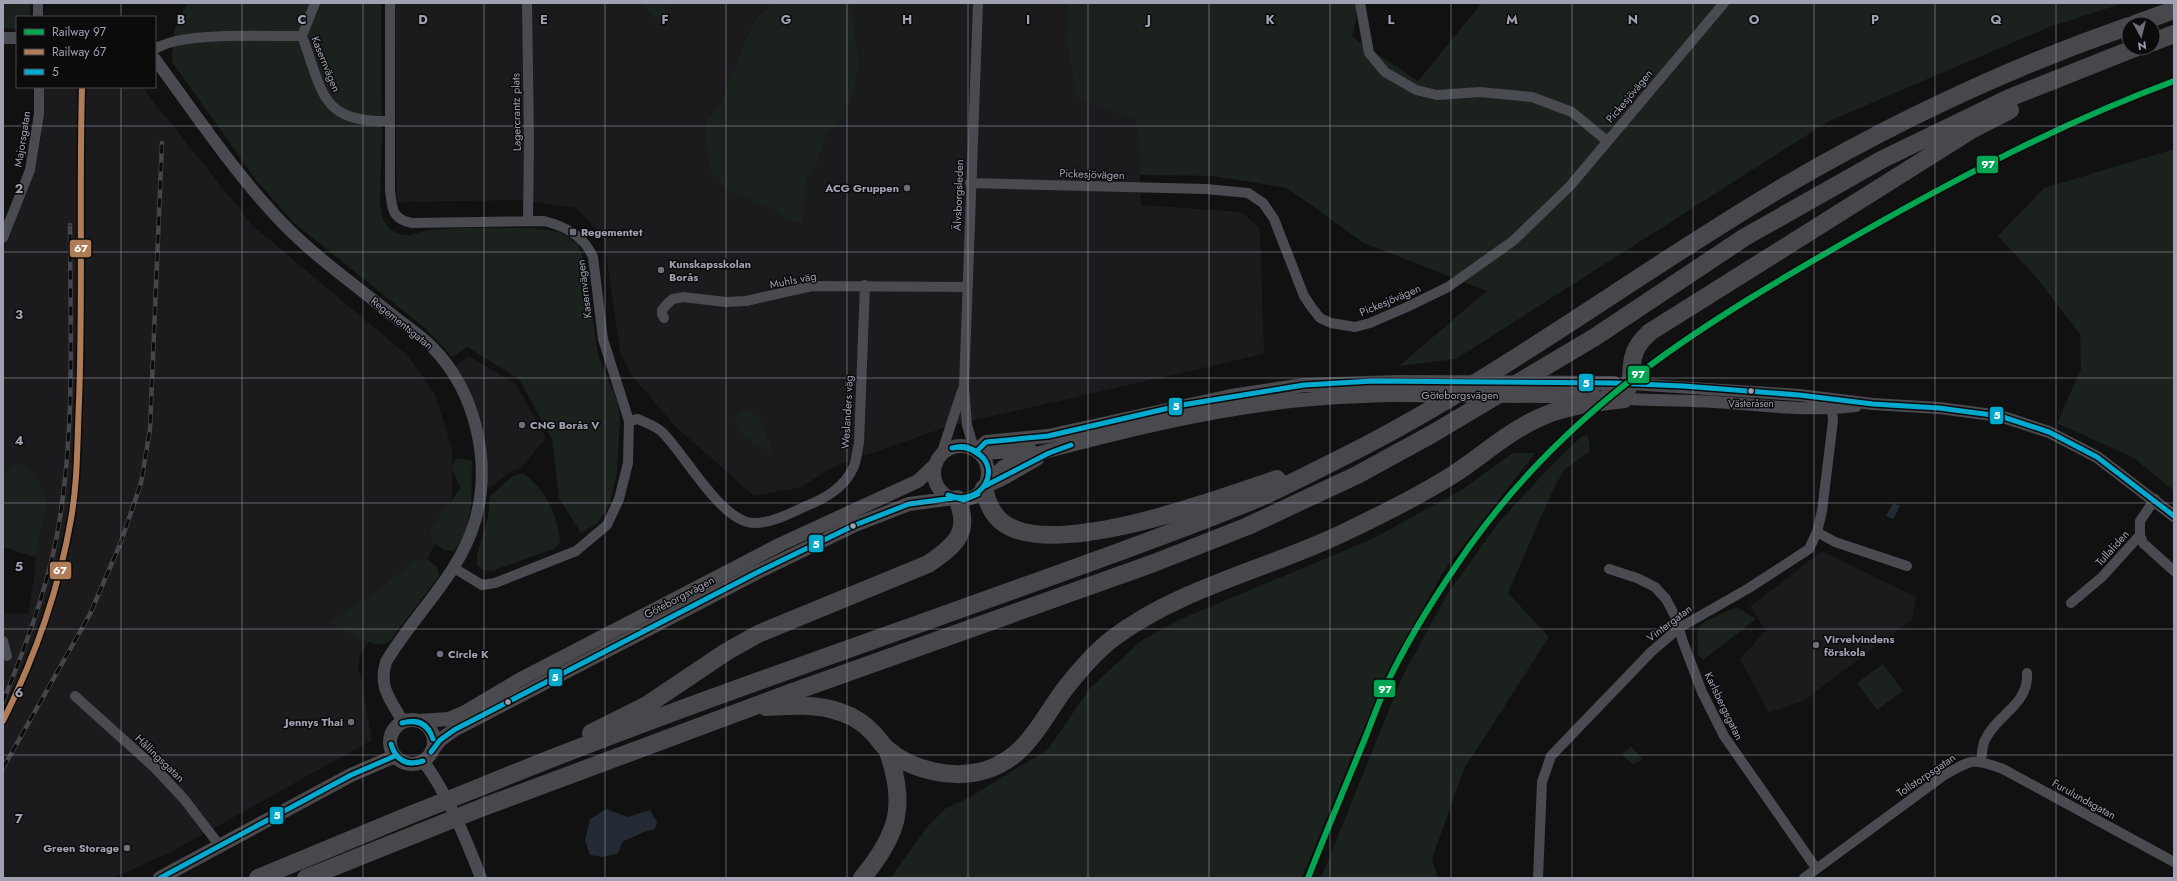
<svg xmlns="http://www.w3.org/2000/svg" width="2177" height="881" font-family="Jost,sans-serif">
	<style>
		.built { fill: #1b1b1d }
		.green { fill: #1b211c }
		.water { fill: #242a33 }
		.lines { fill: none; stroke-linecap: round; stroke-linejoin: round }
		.minor { stroke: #4a4b51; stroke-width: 10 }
		.tertiary { stroke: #4a4b51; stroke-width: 12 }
		.secondary { stroke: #49494e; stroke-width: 14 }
		.motorway { stroke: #47474c; stroke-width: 18 }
		.rail-casing { stroke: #46464a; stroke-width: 4.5 }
		.rail { stroke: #0b0b0c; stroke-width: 3; stroke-dasharray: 9; stroke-linecap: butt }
		.secondary-bridge { stroke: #49494e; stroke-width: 14 }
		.motorway-bridge { stroke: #47474c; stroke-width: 18 }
		.bus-1-casing { stroke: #0b0b0c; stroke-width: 8 }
		.bus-1 { stroke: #00a9ce; stroke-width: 5 }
		.rail-1-casing { stroke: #0b0b0c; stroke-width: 9 }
		.rail-2-casing { stroke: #0b0b0c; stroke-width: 9 }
		.rail-1 { stroke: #00a651; stroke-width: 6 }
		.rail-2 { stroke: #b07c57; stroke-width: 6 }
		.grid { fill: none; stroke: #a0a2b3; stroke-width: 1; stroke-opacity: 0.55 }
		.poi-dot { fill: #6e6f7a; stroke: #0b0b0c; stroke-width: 1.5 }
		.bus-dot { fill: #a0a2b3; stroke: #0b0b0c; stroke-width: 1.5 }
		.labels { text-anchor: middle; stroke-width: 3; stroke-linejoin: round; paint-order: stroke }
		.bus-label { font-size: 10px; fill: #a0a2b3; stroke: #0b0b0c }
		.street-label { font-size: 11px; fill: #a0a2b3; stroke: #0b0b0c }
		.poi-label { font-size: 11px; font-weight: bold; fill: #a0a2b3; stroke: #0b0b0c; text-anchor: start }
		.grid-label { font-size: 13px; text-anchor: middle; font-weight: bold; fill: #a0a2b3; stroke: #0b0b0c; stroke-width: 3; stroke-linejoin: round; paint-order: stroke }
		.line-badge { stroke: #0b0b0c; stroke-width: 1.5 }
		.badge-label { font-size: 11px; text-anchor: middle; font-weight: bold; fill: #fff }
	</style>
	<rect width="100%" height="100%" fill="#111"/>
	<path class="built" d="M395,3H642L653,17H665V3H774L758,16L747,36L721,102L705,122L727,191L767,206L788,220L803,225L806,181L817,164L827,134L844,118L859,61L850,3H1068L1067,43L1076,96L1134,120L1139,137L1141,205L1241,212L1260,228L1264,354L949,426L833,467L801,487L754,496L675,426L633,377L620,352L604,239L577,208L520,200L397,202Z
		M42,87H142L253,226L407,355L435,394L452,449V508L421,572L360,654L358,668L361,678L372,740L171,852L113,878H3V613L28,614L35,572V557L48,499L21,462L3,472V252L35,171L41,138Z
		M469,356L516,385L546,438L520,469L511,471L490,488L482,486V442L451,372L456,365Z
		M1822,551L1916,597L1912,620L1803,701L1769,713L1740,659L1766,630L1750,607Z"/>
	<path class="green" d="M3,3H30V17H17V29L3,28Z
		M188,3H381L382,136L380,203L383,220L390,229L399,234L409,235L428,230L460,228H533L560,232L578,244L587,271L598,356L617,400L620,421L617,473L610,503L604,514L596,524L581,533L559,498L552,439L519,379L467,347L452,357L427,330L293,222L256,180L172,62L174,32L179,17Z
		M642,3H665L666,17H653Z
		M774,3H850L859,61L854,89L844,118L827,134L817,164L806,181L803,225L788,220L767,206L727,191L711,170L705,138V122L721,102L747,36L758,16Z
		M1068,3H1360L1352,37L1418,81L1482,3H2124L2049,27L1829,121L1456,359L1399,366L1487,291L1364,243L1287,188L1213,176L1140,175L1139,137L1134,120L1076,97L1067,43Z
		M2174,149V491L2134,458L2057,423L2081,369L2080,334L2036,277L1998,236L2044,188Z
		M744,410C763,410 768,439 772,453C759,447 735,434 735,417L740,411Z
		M1588,435L1590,451L1564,470L1551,494L1508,593L1549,637L1464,769L1432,859L1438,878H1321L1403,675L1448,593L1499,522L1548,469L1582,436Z
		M1513,453H1535L1443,572L1403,644L1360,737L1302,878H890L928,826L946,808L972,796L1048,749L1090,688L1141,641L1176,621L1372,539L1463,489Z
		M457,458L472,461C471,489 475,529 453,551L444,550L432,541L430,529L461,488L451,467Z
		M20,462L32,471L48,499L35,557L3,547V472Z
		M523,473C545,489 559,516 560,543L553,549L492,571L483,570L477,566V555L488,517L490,496L513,476Z
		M427,559L437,567L439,576L389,642C373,651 343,629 329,622L370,597L413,561Z
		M1737,607L1756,619L1703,660L1698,655L1697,628L1707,620Z
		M1883,664L1903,691L1877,710L1857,683Z
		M1631,746L1642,759L1633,765L1622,754Z"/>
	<path class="water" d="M1893,503L1900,506L1893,519L1886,516Z
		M606,809L628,817L650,810L657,822L655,829C643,831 635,837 623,841L618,853L603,857L590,855L585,840L590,819Z"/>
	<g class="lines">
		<path class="minor" d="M315,3L302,36C323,92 320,123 390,121
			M390,3V190C392,209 392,219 412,223L544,221C565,226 584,236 593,257L603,339L629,421L628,463L619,499L607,525L576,551L495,583L482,585L454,568
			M527,3L529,140L528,220
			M1360,3L1369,53L1385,72L1416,90L1437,95L1480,92L1532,97L1572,112L1607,141
			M38,17V3
			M155,49C183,31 266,37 302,36
			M970,183L1206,189L1248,193L1263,203L1274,219L1304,296L1312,308L1320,318L1331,323L1355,327L1370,323L1407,307L1448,287L1513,241L1570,186L1724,3
			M3,238L30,170L39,114V87
			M664,318L662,314V310L668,303L673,299L683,297L726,302L746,301L812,286L968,287
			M629,421L638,419C646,423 656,426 662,432C685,454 722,524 755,523C771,523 789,514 804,507C824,499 845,488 854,466C857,459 857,450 859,443L865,285
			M974,449L967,425L964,387L978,3
			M941,455L962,391
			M1817,532L1835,542L1907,566
			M2140,535L2143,543L2174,571
			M1609,569L1637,578L1655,587L1666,599L1675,616L1683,642L1702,692L1724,736L1816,868
			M2071,603L2102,577L2140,535V521L2155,499
			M3,641L7,656
			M75,696L155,768L184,799L220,846
			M1981,761C1982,754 1982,746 1985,740C1997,714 2029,705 2027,673
			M1538,878L1542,782L1551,756L1651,652L1679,628L1749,588L1809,549L1817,532L1822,511L1833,421L1832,409
			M1804,878L1943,776C1971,760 1971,757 2003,769L2174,862"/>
		<path class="tertiary" d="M3,38H17
			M155,59C193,111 230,166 273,213C308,252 354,284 395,317C407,327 422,336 433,348C476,392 492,463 475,521C459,576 414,614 386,662C378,688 391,700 403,722
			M1631,384L1799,395L1873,404L1939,408L2000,416L2049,432L2097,457L2174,516
			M1617,398C1649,401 1682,400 1715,402C1762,405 1808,412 1856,406
			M423,761C447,792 467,841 481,878"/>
		<path class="secondary" d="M1543,396L1597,397
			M934 473a27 27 0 1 1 54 0a27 27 0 1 1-54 0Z
			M977,451L986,442L1048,436L1231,396L1304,385L1398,382
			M977,451C996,454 1012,452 1029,444
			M991,484L1002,479L1037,459
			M987,485L1003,467L1017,459C1100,437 1184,415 1268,404C1310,398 1351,396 1392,395
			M390 742a22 22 0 1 1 44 0a22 22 0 1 1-44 0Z
			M418,721L449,719L465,712L519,680L781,544L918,481L936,464
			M431,752L440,740L454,730L756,573L855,525L909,504L954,498
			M160,878L351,775L395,756"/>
		<path class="motorway" d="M2135,24L2174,10
			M2153,42L2174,34
			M1608,396C1638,392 1628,380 1633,358C1635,347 1642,339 1650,332L1973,129L2010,110
			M984,488C987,501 991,513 1002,522C1052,562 1221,498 1277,479
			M766,707C790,706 817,703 840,712C853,716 865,724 874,734C878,738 882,745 887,749C912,771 954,780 986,770C1026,758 1041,721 1064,690C1078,672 1094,653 1112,639C1179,588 1268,569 1343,533C1381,515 1418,497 1454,474C1483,455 1509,431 1541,417C1567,405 1596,403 1624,399
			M591,733L647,705L726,652L758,634L928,564C954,546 972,533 957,499
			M478,788C648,718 822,659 994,597C1080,566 1167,536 1252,501C1283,488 1313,472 1343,457C1499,379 1638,272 1788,184C1896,121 2011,67 2129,26
			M486,806L790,693L1154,563L1248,526L1357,475L1432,434L1595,337L1745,237L1883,159L2009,98L2135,48
			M258,878L410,815
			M306,878L416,834
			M862,878C899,834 907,804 887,749"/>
		<g class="rail-casing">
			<path id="rail" d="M3,702C25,647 46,593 57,535C76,433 70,328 70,225
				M3,768L90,614L121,542L141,483L150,429L162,143"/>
		</g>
		<use href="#rail" class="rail"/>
		<path class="secondary-bridge" d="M1398,382L1614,383
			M1392,395L1543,396"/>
		<path class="motorway-bridge" d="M410,815L478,788
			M416,834L486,806"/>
		<g class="bus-1-casing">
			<path id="bus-1" d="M952,448C965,445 974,450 984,459
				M977,451L986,442L1048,436L1182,405L1304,385L1373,381L1614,383L1683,386L1799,395L1873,404L1939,408L2000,416L2049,432L2097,457L2174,516
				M985,486L1049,453L1071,445
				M948,495C980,508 1005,469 975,451C968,446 961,445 952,448
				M948,495L964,500L978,494
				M402,723C418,718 428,723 433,739
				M402,723C417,719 428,724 433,739
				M391,744C396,760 407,766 423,761
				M391,744C396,761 407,767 423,761
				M431,752L440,740L454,730L756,573L855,525L909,504L954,498
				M160,878L351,775L395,756"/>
		</g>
		<use href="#bus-1" class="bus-1"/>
		<g class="rail-1-casing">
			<path id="rail-1" d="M1308,878C1326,832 1345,787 1364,741C1373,719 1381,695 1392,673C1414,629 1441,587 1469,547C1574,400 1706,322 1859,234C1961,176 2064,122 2174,81"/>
		</g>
		<g class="rail-2-casing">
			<path id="rail-2" d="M3,721C35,657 59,589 71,519C78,480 77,441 79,402C83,297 79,192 82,87"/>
		</g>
		<use href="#rail-1" class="rail-1"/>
		<use href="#rail-2" class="rail-2"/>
	</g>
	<path class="grid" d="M121,3V17M242,3V878M363,3V878M484,3V878M605,3V878M726,3V878M847,3V878M968,3V878M1088,3V878M1209,3V878M1330,3V878M1451,3V878M1572,3V878M1693,3V878M1814,3V878M1935,3V878M2056,3V878M121,87V878M3,126H2174M3,252H2174M3,378H2174M3,503H2174M3,629H2174M3,755H2174"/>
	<g class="poi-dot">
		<circle cx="907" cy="188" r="4"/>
		<rect x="569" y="228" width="8" height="8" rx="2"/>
		<circle cx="661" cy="270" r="4"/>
		<circle cx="522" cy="425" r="4"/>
		<circle cx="1816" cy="645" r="4"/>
		<circle cx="440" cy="654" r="4"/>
		<circle cx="351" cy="722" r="4"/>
		<circle cx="127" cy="848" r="4"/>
	</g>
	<g class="bus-dot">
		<circle cx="1751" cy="391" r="3.5"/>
		<circle cx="853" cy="526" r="3.5"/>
		<circle cx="508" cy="702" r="3.5"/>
	</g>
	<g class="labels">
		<g class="bus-label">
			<text x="1751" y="407">Västeråsen</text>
		</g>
		<g class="street-label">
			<text transform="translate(326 64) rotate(68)" y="4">Kasernvägen</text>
			<text transform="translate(1629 96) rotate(-50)" y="4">Pickesjövägen</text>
			<text transform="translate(516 112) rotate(-91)" y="4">Lagercrantz plats</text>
			<text transform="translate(22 139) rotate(-81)" y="4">Majorsgatan</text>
			<text transform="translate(1092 174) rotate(2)" y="4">Pickesjövägen</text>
			<text transform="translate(958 195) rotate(-88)" y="4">Älvsborgsleden</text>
			<text transform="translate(793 280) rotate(-11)" y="4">Muhls väg</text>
			<text transform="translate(584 289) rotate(-97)" y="4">Kasernvägen</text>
			<text transform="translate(1390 300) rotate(-23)" y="4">Pickesjövägen</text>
			<text transform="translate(402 323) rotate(39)" y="4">Regementsgatan</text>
			<text x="1460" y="399">Göteborgsvägen</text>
			<text transform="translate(847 412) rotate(-87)" y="4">Weslanders väg</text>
			<text transform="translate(2112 548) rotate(-48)" y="4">Tullaliden</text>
			<text transform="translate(679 597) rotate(-28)" y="4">Göteborgsvägen</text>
			<text transform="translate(1669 623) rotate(-37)" y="4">Vintergatan</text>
			<text transform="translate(1724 706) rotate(64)" y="4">Karlsbergsgatan</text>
			<text transform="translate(160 758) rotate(44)" y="4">Hållingsgatan</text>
			<text transform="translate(1926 775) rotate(-34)" y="4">Tollstorpsgatan</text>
			<text transform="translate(2084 799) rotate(29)" y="4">Furulundsgatan</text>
		</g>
		<g class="poi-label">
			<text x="899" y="192" text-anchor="end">ACG Gruppen</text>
			<text x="581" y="236">Regementet</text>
			<text x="669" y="268">Kunskapsskolan<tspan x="669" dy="13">Borås</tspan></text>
			<text x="530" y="429">CNG Borås V</text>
			<text x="1824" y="643">Virvelvindens<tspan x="1824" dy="13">förskola</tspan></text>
			<text x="448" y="658">Circle K</text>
			<text x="343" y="726" text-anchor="end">Jennys Thai</text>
			<text x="119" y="852" text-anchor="end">Green Storage</text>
		</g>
	</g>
	<g class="grid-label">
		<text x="181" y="24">B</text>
		<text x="302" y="24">C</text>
		<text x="423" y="24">D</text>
		<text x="544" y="24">E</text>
		<text x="665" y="24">F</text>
		<text x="786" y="24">G</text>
		<text x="907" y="24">H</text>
		<text x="1028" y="24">I</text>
		<text x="1149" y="24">J</text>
		<text x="1270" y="24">K</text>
		<text x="1391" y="24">L</text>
		<text x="1512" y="24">M</text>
		<text x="1633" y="24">N</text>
		<text x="1754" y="24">O</text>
		<text x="1875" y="24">P</text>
		<text x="1996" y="24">Q</text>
		<text x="19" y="193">2</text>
		<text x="19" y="319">3</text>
		<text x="19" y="445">4</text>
		<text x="19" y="571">5</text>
		<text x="19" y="697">6</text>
		<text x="19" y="823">7</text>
	</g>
	<g class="line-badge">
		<rect x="1976" y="155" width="23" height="19" rx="4" fill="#00a651"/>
		<rect x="69" y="239" width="23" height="19" rx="4" fill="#b07c57"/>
		<rect x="1627" y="365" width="23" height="19" rx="4" fill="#00a651"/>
		<rect x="1578" y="373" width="16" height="19" rx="4" fill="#00a9ce"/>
		<rect x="1168" y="397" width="15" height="19" rx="4" fill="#00a9ce"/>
		<rect x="1989" y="406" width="15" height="19" rx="4" fill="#00a9ce"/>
		<rect x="808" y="534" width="16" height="19" rx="4" fill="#00a9ce"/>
		<rect x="49" y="561" width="23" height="19" rx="4" fill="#b07c57"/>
		<rect x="548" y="668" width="15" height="19" rx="4" fill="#00a9ce"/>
		<rect x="1373" y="679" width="23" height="19" rx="4" fill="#00a651"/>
		<rect x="269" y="806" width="15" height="19" rx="4" fill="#00a9ce"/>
	</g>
	<g class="badge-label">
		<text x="1988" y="168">97</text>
		<text x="81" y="252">67</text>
		<text x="1638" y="378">97</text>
		<text x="1586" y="387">5</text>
		<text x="1176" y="410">5</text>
		<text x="1997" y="419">5</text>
		<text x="816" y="548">5</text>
		<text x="60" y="574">67</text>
		<text x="555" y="681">5</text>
		<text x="1385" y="693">97</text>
		<text x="277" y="819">5</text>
	</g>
	<rect width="2177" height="881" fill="none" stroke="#a0a2b3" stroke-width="8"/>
	<rect x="16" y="16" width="140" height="72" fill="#0b0b0c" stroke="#47474f"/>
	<rect x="24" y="29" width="20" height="6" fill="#00a651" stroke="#47474f"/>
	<text x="52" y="36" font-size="12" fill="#a0a2b3">Railway 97</text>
	<rect x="24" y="49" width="20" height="6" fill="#b07c57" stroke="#47474f"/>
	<text x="52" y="56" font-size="12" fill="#a0a2b3">Railway 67</text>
	<rect x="24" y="69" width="20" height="6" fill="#00a9ce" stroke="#47474f"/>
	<text x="52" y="76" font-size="12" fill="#a0a2b3">5</text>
	<g transform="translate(2141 36) rotate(173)"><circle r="19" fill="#0b0b0c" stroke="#47474f"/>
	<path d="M0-3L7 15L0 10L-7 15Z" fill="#6e6f7a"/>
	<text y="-6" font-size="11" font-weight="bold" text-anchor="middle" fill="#a0a2b3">N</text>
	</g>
</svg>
